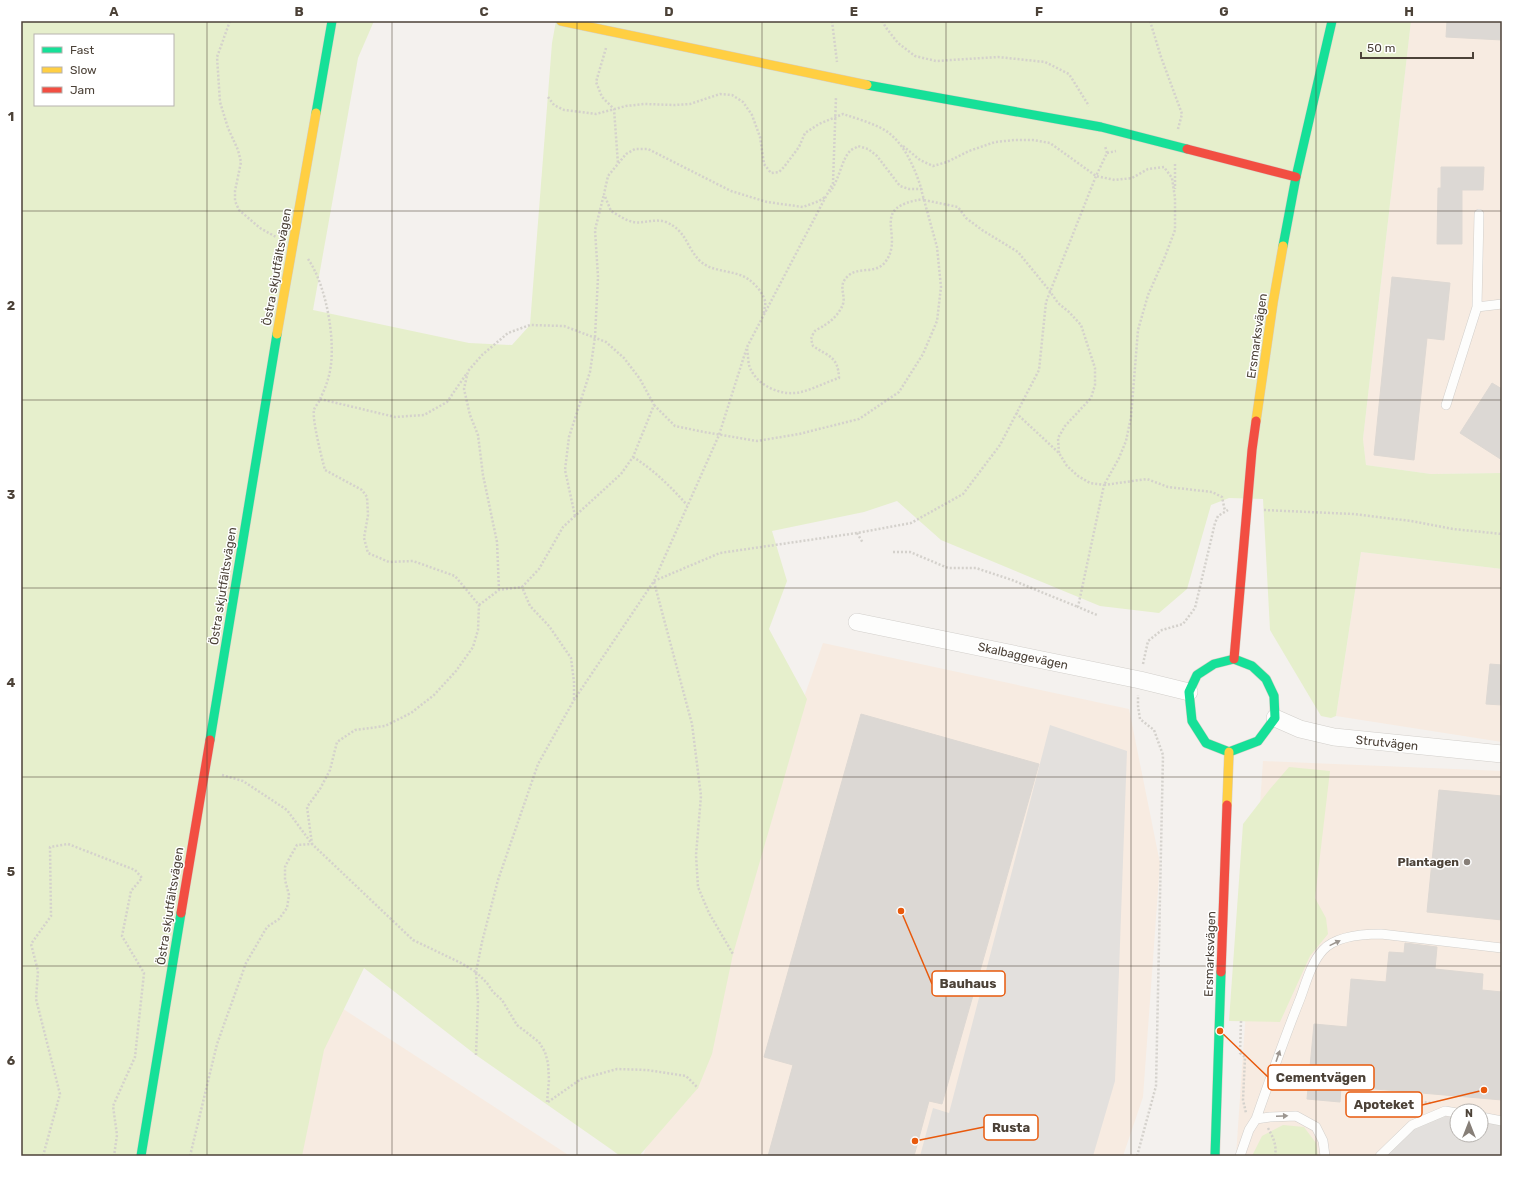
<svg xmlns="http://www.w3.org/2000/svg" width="1523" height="1177" font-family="Rubik,sans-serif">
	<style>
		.commercial { fill: #f7ebe1; fill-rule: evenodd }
		.green { fill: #e6efcc; fill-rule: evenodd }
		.parking { fill: #e3e0dd }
		.building { fill: #dcd8d4; stroke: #ddd8d3 }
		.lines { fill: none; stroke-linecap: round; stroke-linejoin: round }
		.lane-casing { stroke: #d2cfcb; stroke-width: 10 }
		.street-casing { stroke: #d2cfcb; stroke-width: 18 }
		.fast-casing { stroke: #d6cfc5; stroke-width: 10 }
		.slow-casing { stroke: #d6cfc5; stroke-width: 10 }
		.jam-casing { stroke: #d6cfc5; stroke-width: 10 }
		.path { stroke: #d4d1cc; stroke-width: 2.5; stroke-dasharray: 2 2; stroke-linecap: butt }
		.lane { stroke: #fdfdfc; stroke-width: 9 }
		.street { stroke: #fdfdfc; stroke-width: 17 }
		.fast { stroke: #16e098; stroke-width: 9 }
		.slow { stroke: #ffcf43; stroke-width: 9 }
		.jam { stroke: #f24e42; stroke-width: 9 }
		.oneway { fill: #9c9690 }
		.grid { fill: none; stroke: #4c4238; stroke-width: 1; stroke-opacity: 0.55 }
		.poi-dot { fill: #877f78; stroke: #fff; stroke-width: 1.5 }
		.labels { text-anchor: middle; stroke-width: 3; stroke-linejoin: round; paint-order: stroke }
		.street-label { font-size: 12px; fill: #4c4238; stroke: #fff }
		.poi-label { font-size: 12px; font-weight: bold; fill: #4c4238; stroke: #fff; text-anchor: end }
		.leader { fill: none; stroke: #e8590c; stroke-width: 1.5 }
		.callout-dot { fill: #e8590c; stroke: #fff; stroke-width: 1.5 }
		.callout { fill: #fff; stroke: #e8590c; stroke-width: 1.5 }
		.callout-label { font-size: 13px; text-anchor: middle; font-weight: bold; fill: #4c4238 }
		.neatline { fill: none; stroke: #4c4238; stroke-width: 1.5 }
		.grid-label { font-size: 13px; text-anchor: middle; font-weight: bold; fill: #4c4238 }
	</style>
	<rect width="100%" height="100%" fill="#f4f1ee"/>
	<path class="commercial" d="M1411,21H1502V473L1431,474L1366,465L1363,439Z
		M1361,552L1502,569V742L1336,716Z
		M823,643L1129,709L1160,863L1143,1097L1123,1156H643Z
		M1263,761L1502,771V1156H1236ZM1457,1111H1481V1135H1457Z
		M297,979L570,1156H244Z"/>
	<path class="green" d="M21,21H374L358,58L313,310L469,343L512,345L530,325L552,43L556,21H1411L1363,439L1366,465L1431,474L1502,473V569L1361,552L1336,716L1331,718L1321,716L1270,630L1263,499L1229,498L1211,505L1187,589L1159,613L1100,606L941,540L897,501L864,512L772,531L787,581L769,629L807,699L733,954L712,1054L698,1088L639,1156H620L612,1150L476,1055L364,968L324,1050L302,1156H21ZM35,35H173V105H35Z
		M1289,767L1330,771L1315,898L1326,918L1328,934L1310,956L1280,1022L1229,1021L1243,824L1270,789Z
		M1283,1125L1304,1127L1316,1143L1318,1156H1252L1262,1136Z"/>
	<path class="parking" d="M1050,725L1127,751L1115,1081L1093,1156H920L933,1108L949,1113Z
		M1445,1116L1457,1118V1135H1481V1121L1502,1124V1156H1380L1412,1125Z"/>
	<path class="building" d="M1447,21H1502V40L1446,37Z
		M1441,167H1484L1483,190H1462V244H1437L1438,188H1441Z
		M1392,277L1450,283L1444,340L1427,338L1414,460L1374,455Z
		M1492,383L1502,389V460L1460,433Z
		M1490,664L1502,665V705L1486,704Z
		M861,714L1039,764L942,1104L929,1101L914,1156H768L793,1065L764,1057Z
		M1439,790L1502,796V920L1427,912Z
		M1405,943L1437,947L1435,969L1483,974L1482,990L1502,992V1100L1341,1086L1340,1102L1307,1099L1314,1024L1347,1027L1351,979L1386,982L1389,952L1404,953Z"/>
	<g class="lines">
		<g class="lane-casing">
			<path id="lane" d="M1479,214L1477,307L1502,304
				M1446,405L1477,307
				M1481,1117L1502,1121
				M1256,1119C1270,1079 1284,1039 1300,999C1306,983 1311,963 1323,950C1336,936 1364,934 1381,934L1502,948
				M1240,1156L1249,1130L1256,1119L1270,1117L1296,1116L1316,1127L1323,1141L1325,1156
				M1380,1156L1412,1125L1445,1111L1457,1113"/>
		</g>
		<g class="street-casing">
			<path id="street" d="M857,622L1140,680L1189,692
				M1275,718L1300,729L1334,737L1502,754"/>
		</g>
		<g class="fast-casing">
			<path id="fast" d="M867,85L1101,127L1187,149
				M316,113L332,21
				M1283,246L1296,177L1332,21
				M1234,659L1252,666L1266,679L1274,696L1275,718L1258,741L1229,752L1206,743L1192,721L1189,692L1197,675L1214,664Z
				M210,740L277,334
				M141,1156L181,913
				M1215,1156L1221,972"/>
		</g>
		<g class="slow-casing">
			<path id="slow" d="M561,21L867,85
				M277,334L316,113
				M1256,421L1273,303L1283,246
				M1227,805L1229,752"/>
		</g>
		<g class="jam-casing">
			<path id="jam" d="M1187,149L1296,177
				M1234,659L1252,450L1256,421
				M181,913L210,740
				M1221,972L1227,805"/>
		</g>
		<path class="path" d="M230,21L217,57L220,102L228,128L238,150L241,162L235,191V201L239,210L260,228L276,237
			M832,21L837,62
			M882,21L887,29L898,43L915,56L936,61L998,57L1045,62L1069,74L1089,106
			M1150,21L1161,57L1182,114L1178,129
			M606,48L596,82L602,97L614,109L618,164
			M548,97L554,105L564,110L596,114L626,106L644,104L675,105L690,104L720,94L732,95L743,102L752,115L760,137L764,164L771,173L779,172L784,167L799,147L805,133L819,124L843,114C855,118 869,122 881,128C903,139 915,168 922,191
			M903,146L920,160L933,166L947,162L969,151L995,142L1015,140H1033L1050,143L1096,176L1115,180L1132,178L1148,169L1164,167L1172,178L1175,198V230L1164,259L1148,295L1138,330L1131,417L1126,441L1119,458L1104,485
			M1107,153L1116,151
			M1175,164V189
			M924,200L958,207L966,218L982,230L1018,252L1049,290L1058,303L1069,312L1081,325L1095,368V385L1091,398L1065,426L1058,438L1059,453
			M764,313C764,309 766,304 765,301C762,290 750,278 740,275C726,270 711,271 700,261C686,247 687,231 666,222C655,218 644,224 633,222C625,220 618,215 611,211L604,194L608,176L626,154L635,149H648L731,191L767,202L803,207L819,201L825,197
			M747,349C748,354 748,360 749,365C755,385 781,397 801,392C814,389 826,382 839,378C838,356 829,357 813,346L811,339C812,337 813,333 815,331C817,329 821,328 823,326C831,322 840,313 843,304C846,294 837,286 848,276C858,266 877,275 886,261C905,234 867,207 924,199
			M320,399L395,417L424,415L447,402L467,373
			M654,405L675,426L704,432L757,441L799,434L859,419L899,392L923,354L937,321L941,287L937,247L921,189H909L900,186L877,156L868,149L858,146C856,148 852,149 850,151C842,159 839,180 830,192
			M1016,413L1059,453L1067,466L1078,476L1090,483L1104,485L1078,607L1097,615
			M633,457C654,470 671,487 687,505
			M1104,485L1147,479L1168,487L1212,492L1222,497L1225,511
			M1264,510L1353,514L1411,521L1453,529L1502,534
			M575,516L565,470L569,437L590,372L595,337L598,277L595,230L604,194
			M857,533L863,543
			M893,552H910L948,568H976L1012,580L1078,607
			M654,581L720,553L857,533L911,523L963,494L1000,445L1039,370L1046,302L1096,176L1107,153L1105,146
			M654,582L692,724L701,796L696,855L698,887L709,913L733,954
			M499,590L497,542L483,475L478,435L470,415L464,389L468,371L482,355L508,333L530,325L564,326L606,342L624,358L640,379L654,405L633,457L621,474L563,527L539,569L522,587L530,606L549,626L571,658L574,682V699
			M479,605L499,590L522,587
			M1143,664L1148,641L1162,630L1183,624L1195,608L1215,523L1218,516L1228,510
			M222,775L243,781L287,810L312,844L413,940L461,963L476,972L478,1002L476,1055
			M1241,1021L1240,1053L1245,1057L1243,1100L1246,1113
			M1353,1096L1432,1103
			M547,1102L549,1080L548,1063L545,1052L539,1042L517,1025L502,1000L493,992L487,983L476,972L482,942L498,880L538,764L574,700L654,581L719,435L747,347L833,183L836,97
			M548,1102L581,1079L617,1069L647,1070L686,1076L698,1088
			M1268,1128C1273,1137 1277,1145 1275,1156
			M43,1156L60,1094L36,999L38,971L31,944L51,916L50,847L68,844L135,870L142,878L131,891L122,936L144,973L135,1057L113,1106L117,1135L114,1156
			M190,1156L217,1044L246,963L267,927L279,919L287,908L289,895L285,880V867L290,857L297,845L312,844L307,807L320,789L330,770L337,742L355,730L385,726L411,713L434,695L456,671L473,647L478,630L479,605L455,576L413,561L389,562L368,553L364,538L368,515L367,497L362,490L325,470C322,459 312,420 314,410C315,406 319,403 320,399C323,393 326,386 328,379C338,348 327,286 308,259
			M1137,1156L1156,1086L1163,755L1154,730L1140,719L1138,706V695"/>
		<use href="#lane" class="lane"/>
		<use href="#street" class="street"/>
		<use href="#fast" class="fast"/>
		<use href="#slow" class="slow"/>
		<use href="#jam" class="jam"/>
	</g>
	<defs><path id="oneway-solid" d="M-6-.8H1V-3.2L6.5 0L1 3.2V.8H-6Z"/></defs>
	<g class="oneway">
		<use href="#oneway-solid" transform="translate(1335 943) rotate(-26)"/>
		<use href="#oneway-solid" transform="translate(1278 1056) rotate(-71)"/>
		<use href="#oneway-solid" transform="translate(1282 1116) rotate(-2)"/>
	</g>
	<path class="grid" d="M207,21V1156M392,21V1156M577,21V1156M762,21V1156M946,21V1156M1131,21V1156M1316,21V1156M21,211H1502M21,400H1502M21,588H1502M21,777H1502M21,966H1502"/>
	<circle class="poi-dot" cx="1467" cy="862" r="4"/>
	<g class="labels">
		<g class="street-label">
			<text transform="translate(277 267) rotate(-80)" y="4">Östra skjutfältsvägen</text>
			<text transform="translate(1257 336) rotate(-82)" y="4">Ersmarksvägen</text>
			<text transform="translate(223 586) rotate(-81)" y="4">Östra skjutfältsvägen</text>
			<text transform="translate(1023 656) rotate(12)" y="4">Skalbaggevägen</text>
			<text transform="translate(1387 743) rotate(6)" y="4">Strutvägen</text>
			<text transform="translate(170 906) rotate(-81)" y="4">Östra skjutfältsvägen</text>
			<text transform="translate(1210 954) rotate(-88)" y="4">Ersmarksvägen</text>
		</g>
		<g class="poi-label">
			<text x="1459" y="866">Plantagen</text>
		</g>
	</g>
	<path class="leader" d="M901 911L932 984M1220 1031L1268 1077M1484 1090L1422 1105M915 1141L984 1127"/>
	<g class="callout-dot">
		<circle cx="901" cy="911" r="4"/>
		<circle cx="1220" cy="1031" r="4"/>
		<circle cx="1484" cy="1090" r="4"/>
		<circle cx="915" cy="1141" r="4"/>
	</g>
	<g class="callout">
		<rect x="932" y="971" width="73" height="25" rx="4"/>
		<rect x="1268" y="1065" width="106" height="25" rx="4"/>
		<rect x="1346" y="1092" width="76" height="25" rx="4"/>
		<rect x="984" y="1115" width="54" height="25" rx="4"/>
	</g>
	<g class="callout-label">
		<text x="968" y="988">Bauhaus</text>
		<text x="1321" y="1082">Cementvägen</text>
		<text x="1384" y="1109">Apoteket</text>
		<text x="1011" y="1132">Rusta</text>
	</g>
	<rect width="1523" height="1177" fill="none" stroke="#ffffff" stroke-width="44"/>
	<rect x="34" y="34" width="140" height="72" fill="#ffffff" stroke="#b7b3af"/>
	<rect x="42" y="47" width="20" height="6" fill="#16e098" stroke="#b7b3af"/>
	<text x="70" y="54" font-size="12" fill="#4c4238">Fast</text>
	<rect x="42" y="67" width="20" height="6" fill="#ffcf43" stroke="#b7b3af"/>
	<text x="70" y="74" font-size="12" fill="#4c4238">Slow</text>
	<rect x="42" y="87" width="20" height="6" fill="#f24e42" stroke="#b7b3af"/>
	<text x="70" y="94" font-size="12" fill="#4c4238">Jam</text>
	<g transform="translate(1469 1123)"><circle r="19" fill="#ffffff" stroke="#b7b3af"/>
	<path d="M0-3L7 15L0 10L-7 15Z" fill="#877f78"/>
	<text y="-6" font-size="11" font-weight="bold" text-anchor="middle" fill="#4c4238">N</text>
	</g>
	<path d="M1361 52v6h112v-6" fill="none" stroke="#4c4238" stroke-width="2"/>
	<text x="1367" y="52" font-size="12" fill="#4c4238" stroke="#ffffff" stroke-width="3" paint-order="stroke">50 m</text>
	<rect x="22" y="22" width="1479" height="1133" class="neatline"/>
	<g class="grid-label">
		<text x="114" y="16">A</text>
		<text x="299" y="16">B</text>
		<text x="484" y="16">C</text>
		<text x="669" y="16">D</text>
		<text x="854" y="16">E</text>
		<text x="1039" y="16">F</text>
		<text x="1224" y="16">G</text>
		<text x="1409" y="16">H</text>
		<text x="11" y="121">1</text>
		<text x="11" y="310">2</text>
		<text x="11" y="499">3</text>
		<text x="11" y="687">4</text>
		<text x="11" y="876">5</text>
		<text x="11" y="1065">6</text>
	</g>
</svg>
